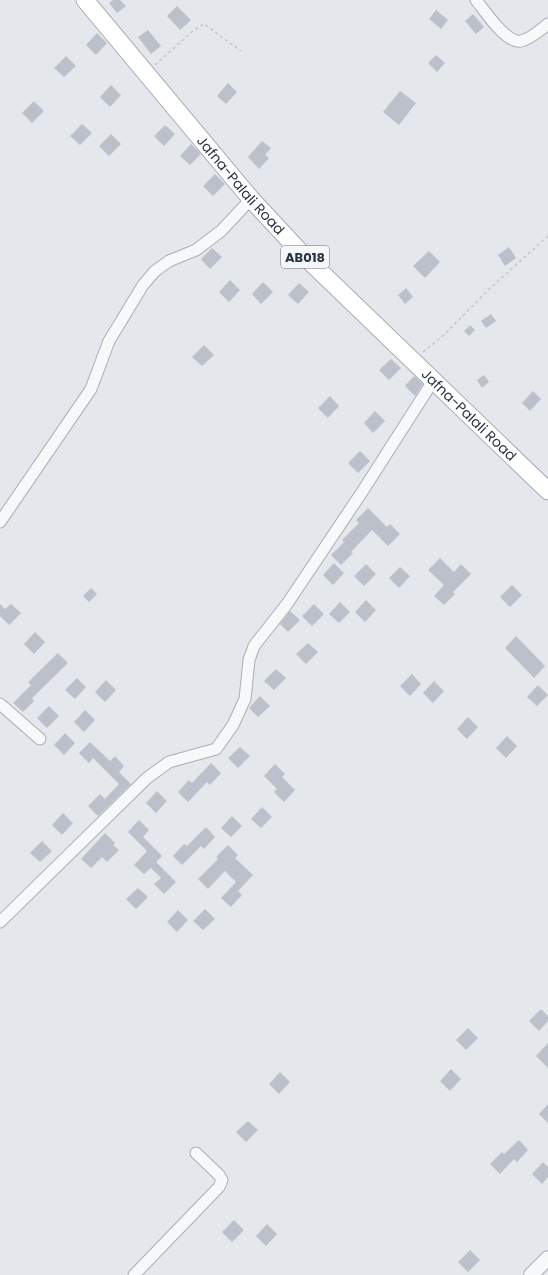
<svg xmlns="http://www.w3.org/2000/svg" width="548" height="1275" font-family="Poppins,sans-serif">
	<style>
		.building { fill: #bbc0ca }
		.lines { fill: none; stroke-linecap: round; stroke-linejoin: round }
		.minor-casing { stroke: #a9aeb7; stroke-width: 13 }
		.tertiary-casing { stroke: #a9aeb7; stroke-width: 16 }
		.primary-casing { stroke: #a3abb8; stroke-width: 19 }
		.path { stroke: #c2c5cb; stroke-width: 1.5; stroke-dasharray: 3 3; stroke-linecap: butt }
		.minor { stroke: #f7f8fa; stroke-width: 11 }
		.tertiary { stroke: #f7f8fa; stroke-width: 14 }
		.primary { stroke: #fff; stroke-width: 17 }
		.labels { text-anchor: middle; stroke-width: 4; stroke-linejoin: round; paint-order: stroke }
		.shield { fill: #f4f6f9; stroke: #676e7b; stroke-width: 1 }
		.shield-label { font-size: 13px; font-weight: bold; fill: #2b3445 }
		.street-label { font-size: 14px; fill: #2b3445; stroke: #f4f6f9 }
	</style>
	<rect width="100%" height="100%" fill="#e4e7ec"/>
	<path class="building" d="M113,0H120L126,6L117,13L109,3Z
		M177,6L191,20L180,30L167,16Z
		M436,10L448,20L441,29L429,19Z
		M473,14L484,27L476,34L465,21Z
		M148,30L161,46L151,54L138,37Z
		M97,33L107,43L96,55L86,45Z
		M436,55L445,63L437,72L428,63Z
		M66,56L76,66L64,77L54,68Z
		M228,83L237,92L226,104L217,96Z
		M111,85L121,95L110,107L100,97Z
		M400,91L416,103L399,125L383,112Z
		M34,101L44,111L32,123L22,113Z
		M82,124L92,133L80,145L70,136Z
		M165,125L175,134L164,146L154,136Z
		M111,134L121,144L109,156L99,146Z
		M262,141L271,148L265,155L269,158L259,169L248,157Z
		M191,144L201,154L190,165L180,156Z
		M215,174L225,184L213,196L203,186Z
		M509,247L516,258L505,266L498,255Z
		M212,248L222,257L210,269L201,259Z
		M429,251L440,262L425,278L413,266Z
		M230,280L240,290L229,302L219,292Z
		M263,282L273,292L261,304L252,294Z
		M299,283L309,292L298,304L288,295Z
		M406,288L413,297L405,304L398,295Z
		M491,314L496,321L486,328L481,321Z
		M470,325L475,330L469,336L464,331Z
		M204,345L214,355L202,366L192,357Z
		M391,359L401,368L389,380L379,370Z
		M484,375L489,382L482,388L477,380Z
		M414,376L423,384L415,396L405,386Z
		M533,391L541,399L530,411L522,403Z
		M330,396L339,406L328,418L318,408Z
		M375,411L385,421L373,433L364,423Z
		M360,451L370,461L358,473L348,463Z
		M368,508L387,527L390,524L400,534L388,546L372,530L351,552L353,553L341,565L331,555L344,542L342,540L359,523L356,520Z
		M440,558L454,572L461,564L471,574L453,592L455,594L444,605L434,596L444,585L428,570Z
		M334,563L344,573L333,585L323,575Z
		M366,564L376,574L364,586L354,576Z
		M400,567L410,576L399,588L389,578Z
		M512,585L522,595L510,607L500,597Z
		M91,588L97,594L89,602L83,596Z
		M366,600L376,610L365,622L355,612Z
		M340,602L350,612L339,623L329,614Z
		M0,604L5,609L11,604L21,613L9,625L0,616Z
		M314,604L324,614L312,626L302,616Z
		M290,611L300,620L288,632L280,624Z
		M35,632L45,642L34,654L24,644Z
		M516,636L545,666L534,678L505,648Z
		M308,643L318,652L306,664L296,654Z
		M58,653L68,663L32,698L34,701L23,712L13,703L31,685L28,682Z
		M276,669L286,678L274,690L264,681Z
		M412,674L421,684L410,696L400,686Z
		M77,678L86,687L75,699L65,690Z
		M106,680L116,690L105,702L95,692Z
		M434,681L444,691L433,703L423,693Z
		M538,685L548,695L537,706L527,697Z
		M260,696L270,706L258,717L249,708Z
		M49,706L59,716L47,728L37,718Z
		M85,710L95,720L84,732L74,722Z
		M468,717L478,727L467,739L457,729Z
		M65,733L75,743L64,755L54,745Z
		M507,736L517,746L506,758L496,748Z
		M90,742L110,761L115,756L124,766L119,772L131,784L98,816L88,806L100,794L105,799L119,784L93,758L89,763L79,753Z
		M240,747L250,756L238,768L228,758Z
		M211,763L221,773L210,785L207,782L188,802L178,792L189,780L192,783Z
		M275,764L285,774L282,777L295,790L284,802L274,792L277,789L264,776Z
		M157,791L167,801L156,813L146,803Z
		M262,807L272,817L261,828L251,819Z
		M63,813L73,823L62,835L52,825Z
		M232,816L242,826L231,837L221,828Z
		M139,820L149,830L143,837L162,856L156,862L176,882L164,894L154,884L161,878L151,868L144,874L134,865L147,851L128,832Z
		M206,827L215,837L204,849L201,846L182,865L173,856L184,844L187,846Z
		M105,833L115,843L113,845L119,850L107,862L102,857L91,868L81,859Z
		M42,841L52,851L40,862L30,853Z
		M228,845L238,855L235,858L253,875L238,891L242,895L231,907L221,898L236,882L225,871L208,889L198,879L218,859L216,857Z
		M138,888L148,897L136,909L126,899Z
		M205,909L215,919L203,930L193,921Z
		M178,910L188,920L177,932L167,922Z
		M541,1009L548,1016V1021L539,1031L529,1021Z
		M468,1028L478,1038L466,1050L456,1040Z
		M548,1043V1068L536,1056Z
		M451,1069L461,1079L450,1091L440,1081Z
		M280,1072L290,1082L279,1094L269,1084Z
		M548,1104V1123L539,1114Z
		M248,1121L258,1130L246,1142L236,1132Z
		M519,1140L528,1150L517,1162L514,1159L500,1174L490,1164L502,1152L504,1154Z
		M543,1162L548,1167V1177L542,1184L532,1174Z
		M234,1220L244,1230L232,1242L222,1232Z
		M267,1224L277,1234L266,1246L256,1236Z
		M470,1250L480,1260L468,1272L458,1262Z"/>
	<g class="lines">
		<g class="minor-casing">
			<path id="minor" d="M476,0C485,11 506,44 521,41C531,39 540,30 548,24
				M0,522L91,389L109,341L143,285L155,271L169,261L196,250L221,231L251,199
				M0,704L40,739
				M0,922L147,778L169,762L216,749L233,725L245,699L249,660L254,646L287,604L362,492L433,381
				M134,1275L219,1187L222,1180L219,1175L196,1153"/>
		</g>
		<g class="tertiary-casing">
			<path id="tertiary" d="M531,1275L548,1258"/>
		</g>
		<g class="primary-casing">
			<g id="primary">
				<path id="s1" d="M85,0L251,199L304,256L548,491"/>
			</g>
		</g>
		<path class="path" d="M155,65L194,30L204,24L241,51
			M423,352L444,335L487,291L548,236"/>
		<use href="#minor" class="minor"/>
		<use href="#tertiary" class="tertiary"/>
		<use href="#primary" class="primary"/>
	</g>
	<g class="labels">
		<rect class="shield" x="281" y="246" width="48" height="22" rx="3"/>
		<g class="shield-label">
			<text x="305" y="262">AB018</text>
		</g>
		<g class="street-label">
			<text dy="5" stroke="none"><textPath href="#s1" startOffset="242">Jafna-Palali Road</textPath></text>
			<text dy="5" stroke="none"><textPath href="#s1" startOffset="566">Jafna-Palali Road</textPath></text>
		</g>
	</g>
</svg>
